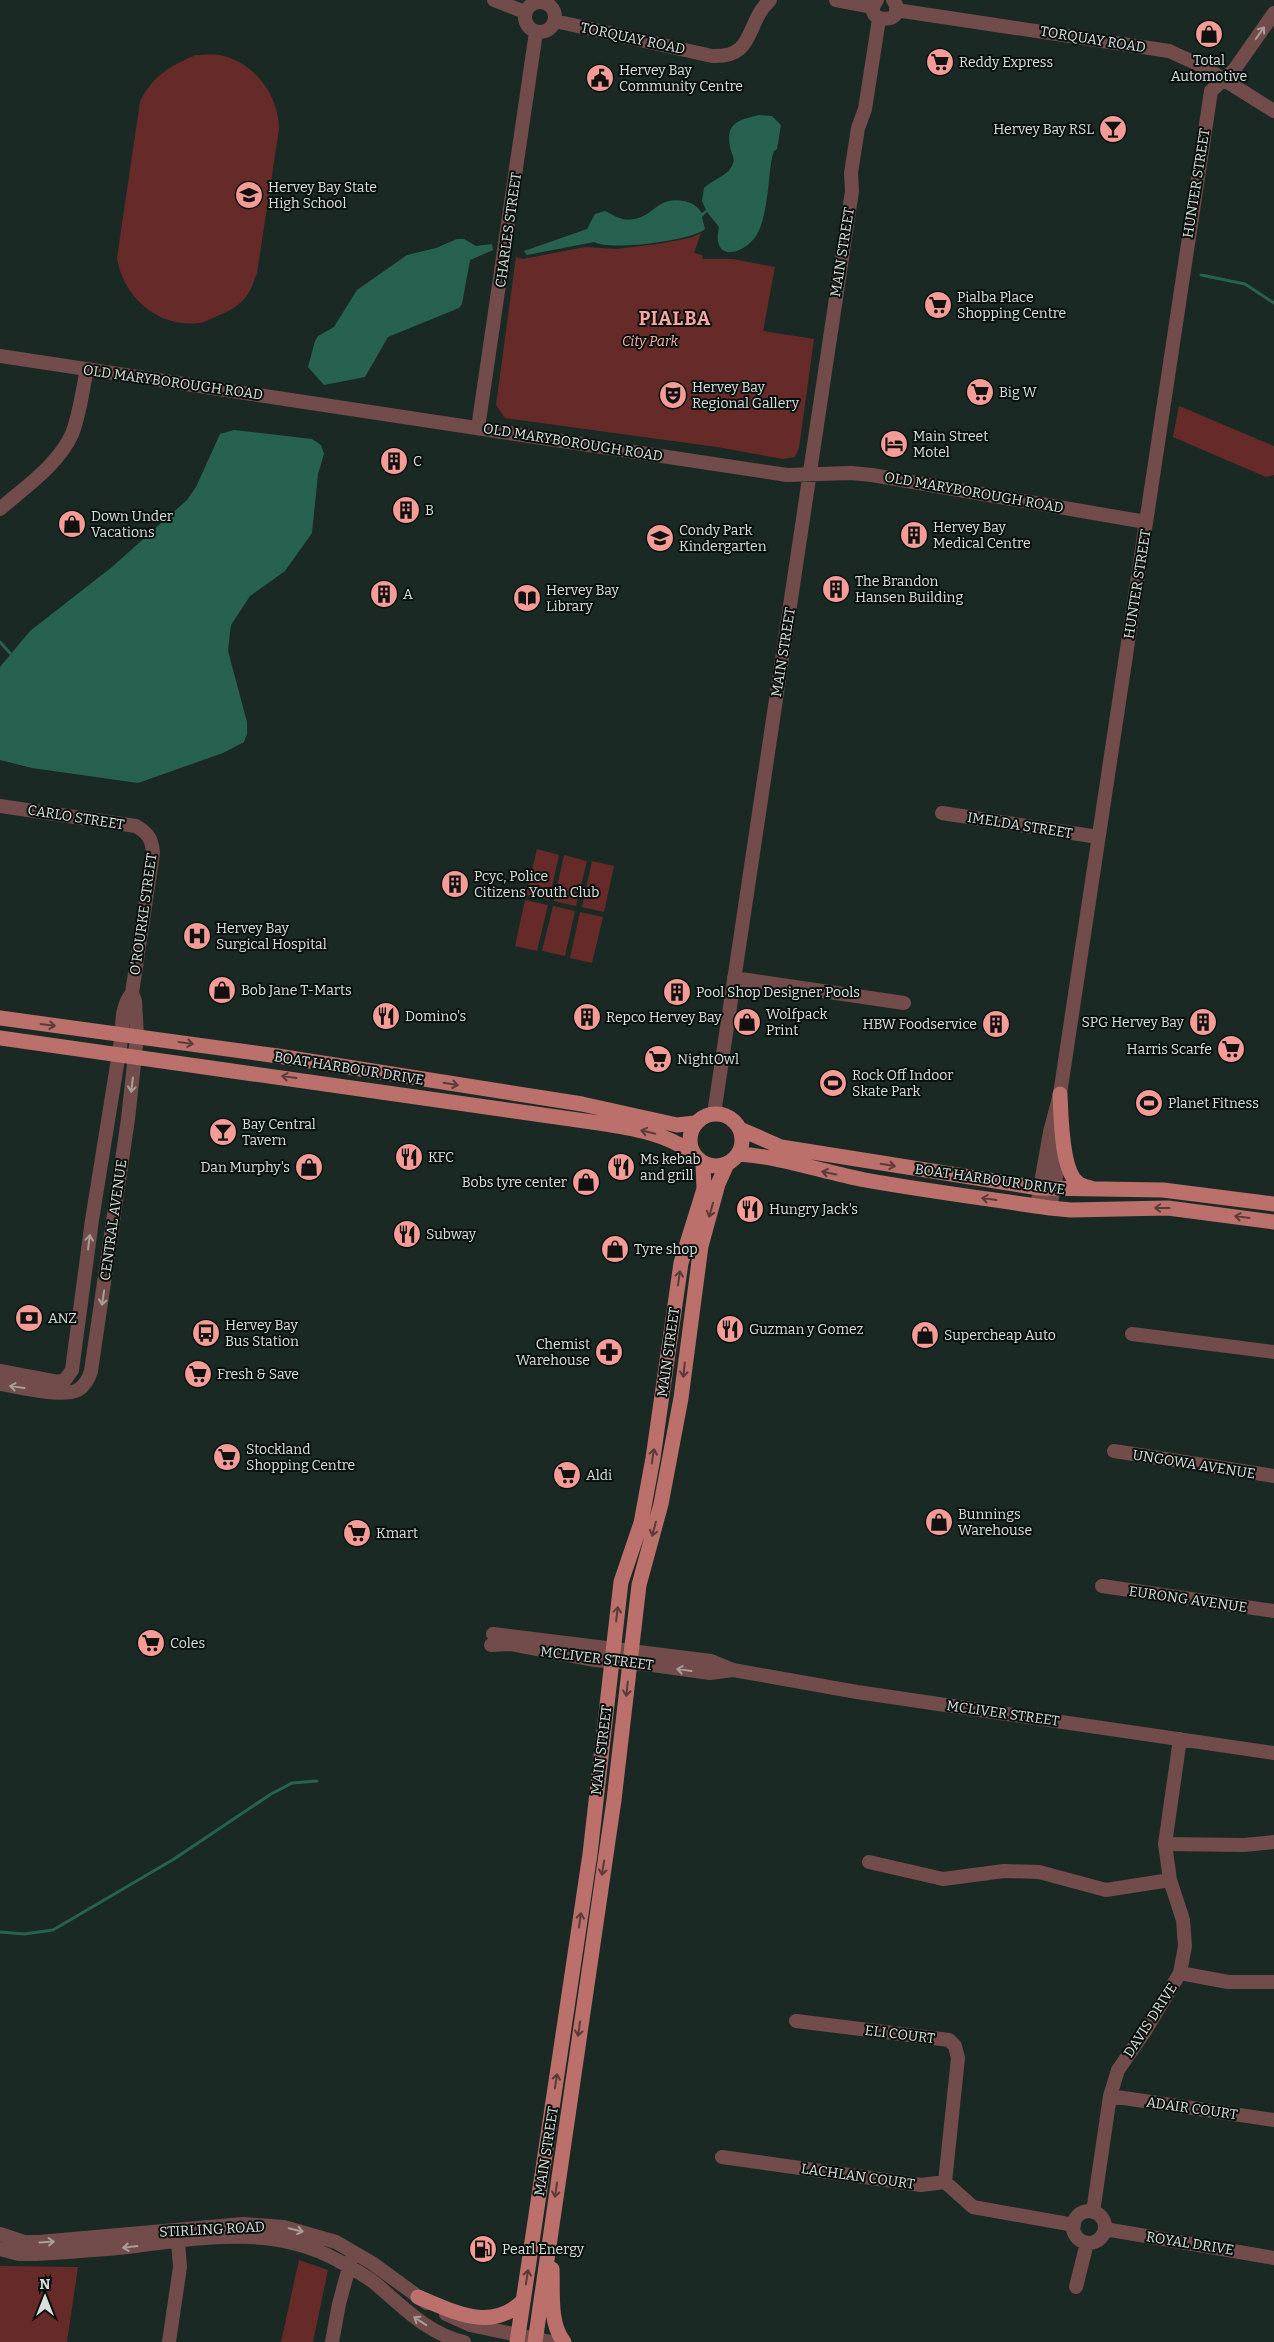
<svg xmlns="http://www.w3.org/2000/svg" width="1274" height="2342" font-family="Bitter,serif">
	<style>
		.green { fill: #662b29 }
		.water { fill: #276251 }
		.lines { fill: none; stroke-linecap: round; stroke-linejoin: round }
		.stream { stroke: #276251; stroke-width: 3 }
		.minor { stroke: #714c4a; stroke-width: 14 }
		.major { stroke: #bc706c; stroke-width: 15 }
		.oneway { stroke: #a99d9a }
		.oneway2 { stroke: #5a3b38 }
		.labels { text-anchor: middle; stroke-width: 4; stroke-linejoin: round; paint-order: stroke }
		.street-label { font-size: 14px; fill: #d7e0dc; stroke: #0a100e }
		.poi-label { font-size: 14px; fill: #d7e0dc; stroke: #0a100e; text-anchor: start }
		.park-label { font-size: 14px; font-style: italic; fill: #fbb2ad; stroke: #0a100e }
		.district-label { font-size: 19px; font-weight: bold; letter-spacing: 1px; fill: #f9a5a0; stroke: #0a100e }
	</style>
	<rect width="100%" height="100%" fill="#1b2924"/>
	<path class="green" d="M196,55C203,55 212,54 220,55C254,62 279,95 279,129L257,273C254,280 252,288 248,294C241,305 228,312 217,316C211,318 205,323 199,323C158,328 123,297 117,258L140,102C152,76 170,66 196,55Z
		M701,233L694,253L702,255L703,259H733L775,267L763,331L814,339L799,448L795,457L783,459L717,447L505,418L496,405L516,257L523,259L585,247L616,249L657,244L690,238Z
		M1179,406L1274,446V475L1266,477L1173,437Z
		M537,849L559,855L549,900L526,895Z
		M564,855L587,861L576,906L554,901Z
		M592,861L614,866L604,912L582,907Z
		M525,900L548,905L537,951L515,946Z
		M553,906L575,911L565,956L542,951Z
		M580,912L603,917L592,963L570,958Z
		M299,2260L328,2270L313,2342H281Z
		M0,2266L78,2267L67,2342H0Z"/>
	<path class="water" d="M759,115L772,116L781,125L777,149L774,151L772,157C768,179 768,217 756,236C742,256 711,262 719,227L707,212L702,217L705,229C691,241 610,251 594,242L527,255L524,251L587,229L595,214L605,211C615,216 623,222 634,219C656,215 657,196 684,201C693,203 697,206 702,213L706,210L702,201L704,188C712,180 727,176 732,166C735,160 733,156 731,151C724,124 737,120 759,115Z
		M457,239H464L476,246L492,244L493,250L470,260L462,304L459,308L388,337L365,377L324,385L308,367L315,341L318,336L334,327L357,290L407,255L436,248Z
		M234,430L312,439L321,445L324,454L318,474L312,533L285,571L250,596L231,625L230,632L228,651L247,722V734L244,742L223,753L138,783L32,768L0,760V667L30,631L112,567L187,500L196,487L220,434Z"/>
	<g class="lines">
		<path class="stream" d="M1201,275L1245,284L1274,303
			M0,642L10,653
			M0,1932L24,1934L53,1930L174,1859L271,1794L292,1783L317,1781"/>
		<path class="minor" d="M494,0L525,12
			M836,0L873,7
			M877,0C858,25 912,25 893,0
			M525 17a15 15 0 1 1 30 0a15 15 0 1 1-30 0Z
			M896,10L1169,51L1202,66L1274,111
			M555,21L712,56C756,58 745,23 770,0
			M0,356L787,475L851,473L872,475L1146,522
			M478,428L536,32
			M0,509C25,487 58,465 72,434C80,414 82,391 87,370
			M0,806L136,826C148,833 152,839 153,853L132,993L135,1001L137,1036L128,1119L91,1371C89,1378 84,1386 78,1390C61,1398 18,1387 0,1384
			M942,813L1098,837
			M734,978L904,1003
			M714,1114L852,191L851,173L858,128L865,109L879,19
			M1037,1206L1050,1132L1060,1094L1211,91L1234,70L1274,13
			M1050,1208L1057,1172L1059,1137
			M1132,1334L1274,1352
			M0,1371L58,1382L65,1380L72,1370L92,1220L122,1034C122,1019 122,1006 132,993
			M1114,1451L1274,1476
			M1102,1586L1274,1611
			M493,1634L711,1661L733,1670L857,1692L1274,1753
			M491,1645L511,1644L595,1660L653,1665L710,1673L733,1670
			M1165,1844L1244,1845L1274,1842
			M869,1862L943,1879L1004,1871L1039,1872L1106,1890L1170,1880
			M1180,1973L1228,1982H1274
			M796,2021L949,2040L955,2046L958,2058L945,2182
			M1110,2096L1274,2120
			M722,2157L921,2185L945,2182L973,2207L1074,2225
			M1073 2227a16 16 0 1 1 32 0a16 16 0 1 1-32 0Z
			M1093,2212L1110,2096L1118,2070L1145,2031L1180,1973L1185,1946L1183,1920L1170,1880L1165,1844L1180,1739
			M1105,2229L1274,2258
			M0,2234L24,2242H39L243,2224L284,2227L336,2242L372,2263L427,2303
			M0,2249L19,2254H37C68,2252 98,2250 128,2247C198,2238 272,2224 337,2260C350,2267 365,2275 376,2284C403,2307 428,2334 464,2342
			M1076,2287L1087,2243
			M446,2314L470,2325L551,2342
			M169,2342L180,2267L178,2241
			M332,2342L339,2304L351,2260"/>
		<path class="major" d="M0,1018L278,1056L582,1104L677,1125L695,1123
			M0,1038L599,1123C635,1129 661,1132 692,1152
			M1060,1094C1061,1114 1061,1171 1078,1183C1082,1186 1088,1187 1093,1189
			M690 1140a26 26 0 1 1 52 0a26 26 0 1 1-52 0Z
			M740,1129L781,1147L1039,1188L1163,1190L1274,1204
			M739,1154C782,1157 823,1172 865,1180C927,1191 989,1199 1050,1208L1071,1210L1168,1208L1274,1222
			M552,2269C553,2291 549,2324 564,2342
			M418,2297C453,2311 490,2333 523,2301
			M517,2342L590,1854L621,1582L641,1523L653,1458L681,1263L704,1189L703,1163
			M535,2342L614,1800L639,1585L661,1504L681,1398L701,1246L718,1184L727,1164"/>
	</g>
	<defs><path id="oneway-shaft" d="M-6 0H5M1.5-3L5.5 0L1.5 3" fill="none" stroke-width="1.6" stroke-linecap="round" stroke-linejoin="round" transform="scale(1.25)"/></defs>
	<g class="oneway">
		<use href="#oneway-shaft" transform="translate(1260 33) rotate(-55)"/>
		<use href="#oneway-shaft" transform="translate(132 1085) rotate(97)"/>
		<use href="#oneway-shaft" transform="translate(89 1242) rotate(-83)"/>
		<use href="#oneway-shaft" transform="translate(103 1298) rotate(99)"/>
		<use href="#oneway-shaft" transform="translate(17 1387) rotate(-172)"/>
		<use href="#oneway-shaft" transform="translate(684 1670) rotate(-172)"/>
		<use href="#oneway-shaft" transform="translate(296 2230) rotate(13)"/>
		<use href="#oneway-shaft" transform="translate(47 2242) rotate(-4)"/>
		<use href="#oneway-shaft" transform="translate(130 2247) rotate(173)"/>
		<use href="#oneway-shaft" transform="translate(420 2321) rotate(-147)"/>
	</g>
	<g class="oneway2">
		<use href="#oneway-shaft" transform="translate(48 1025) rotate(7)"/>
		<use href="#oneway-shaft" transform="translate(186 1043) rotate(8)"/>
		<use href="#oneway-shaft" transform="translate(289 1077) rotate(-172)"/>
		<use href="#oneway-shaft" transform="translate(451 1084) rotate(9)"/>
		<use href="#oneway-shaft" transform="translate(648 1132) rotate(-166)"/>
		<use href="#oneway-shaft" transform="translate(888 1165) rotate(10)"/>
		<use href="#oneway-shaft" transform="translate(829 1173) rotate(-168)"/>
		<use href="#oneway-shaft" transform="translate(989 1199) rotate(-172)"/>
		<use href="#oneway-shaft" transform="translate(1162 1208) rotate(-180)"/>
		<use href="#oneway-shaft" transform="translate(711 1210) rotate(106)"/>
		<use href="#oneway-shaft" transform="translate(1242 1217) rotate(-172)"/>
		<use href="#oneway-shaft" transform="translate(679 1278) rotate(-82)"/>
		<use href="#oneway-shaft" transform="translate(684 1370) rotate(96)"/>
		<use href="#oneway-shaft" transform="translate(653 1456) rotate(-81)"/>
		<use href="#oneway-shaft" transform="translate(654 1529) rotate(105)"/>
		<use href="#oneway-shaft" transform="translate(617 1614) rotate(-83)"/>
		<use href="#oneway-shaft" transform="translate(627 1689) rotate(96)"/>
		<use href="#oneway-shaft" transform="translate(603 1868) rotate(99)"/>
		<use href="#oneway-shaft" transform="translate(580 1920) rotate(-82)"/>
		<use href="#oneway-shaft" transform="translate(579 2029) rotate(98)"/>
		<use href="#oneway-shaft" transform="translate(556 2081) rotate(-81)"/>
		<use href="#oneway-shaft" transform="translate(556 2190) rotate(98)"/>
		<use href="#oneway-shaft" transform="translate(527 2277) rotate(-81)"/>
	</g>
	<defs>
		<g id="shop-disc" transform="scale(1.4375)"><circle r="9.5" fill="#f59c96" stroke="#0a100e"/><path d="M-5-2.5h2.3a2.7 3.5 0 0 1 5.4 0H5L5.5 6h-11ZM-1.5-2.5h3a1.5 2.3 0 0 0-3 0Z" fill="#111"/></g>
		<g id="supermarket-disc" transform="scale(1.4375)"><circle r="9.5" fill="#f59c96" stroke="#0a100e"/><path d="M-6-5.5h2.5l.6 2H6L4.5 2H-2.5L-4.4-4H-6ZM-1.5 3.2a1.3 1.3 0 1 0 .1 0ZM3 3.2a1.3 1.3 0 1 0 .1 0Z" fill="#111"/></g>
		<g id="civic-disc" transform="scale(1.4375)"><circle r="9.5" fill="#f59c96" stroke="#0a100e"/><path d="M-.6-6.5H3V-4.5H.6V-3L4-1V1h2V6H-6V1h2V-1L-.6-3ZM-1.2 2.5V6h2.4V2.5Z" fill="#111"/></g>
		<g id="bar-disc" transform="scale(1.4375)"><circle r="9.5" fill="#f59c96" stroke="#0a100e"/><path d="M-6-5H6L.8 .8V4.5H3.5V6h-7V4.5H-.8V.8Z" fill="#111"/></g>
		<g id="school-disc" transform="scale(1.4375)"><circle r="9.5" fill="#f59c96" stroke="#0a100e"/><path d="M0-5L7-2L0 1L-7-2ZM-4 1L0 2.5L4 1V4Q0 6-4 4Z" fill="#111"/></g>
		<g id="theatre-disc" transform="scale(1.4375)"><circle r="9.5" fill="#f59c96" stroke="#0a100e"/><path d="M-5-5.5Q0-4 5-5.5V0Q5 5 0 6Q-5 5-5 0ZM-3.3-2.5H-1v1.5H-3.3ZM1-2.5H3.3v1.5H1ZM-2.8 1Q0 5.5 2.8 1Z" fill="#111"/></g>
		<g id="hotel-disc" transform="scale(1.4375)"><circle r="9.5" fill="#f59c96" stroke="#0a100e"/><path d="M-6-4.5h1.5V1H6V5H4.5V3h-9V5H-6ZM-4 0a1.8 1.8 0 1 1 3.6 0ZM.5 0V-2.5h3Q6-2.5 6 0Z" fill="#111"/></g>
		<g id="building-disc" transform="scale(1.4375)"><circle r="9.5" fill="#f59c96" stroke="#0a100e"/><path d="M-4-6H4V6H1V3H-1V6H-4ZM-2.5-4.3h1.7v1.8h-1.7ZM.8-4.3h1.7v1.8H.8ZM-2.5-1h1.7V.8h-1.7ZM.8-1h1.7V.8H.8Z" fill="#111"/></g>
		<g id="library-disc" transform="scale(1.4375)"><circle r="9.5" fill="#f59c96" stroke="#0a100e"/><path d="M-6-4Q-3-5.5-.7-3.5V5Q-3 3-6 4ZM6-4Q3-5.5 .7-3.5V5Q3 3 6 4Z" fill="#111"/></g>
		<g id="hospital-disc" transform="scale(1.4375)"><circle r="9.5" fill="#f59c96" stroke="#0a100e"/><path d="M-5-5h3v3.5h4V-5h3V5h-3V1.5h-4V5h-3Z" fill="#111"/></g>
		<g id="restaurant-disc" transform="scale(1.4375)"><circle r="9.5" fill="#f59c96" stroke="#0a100e"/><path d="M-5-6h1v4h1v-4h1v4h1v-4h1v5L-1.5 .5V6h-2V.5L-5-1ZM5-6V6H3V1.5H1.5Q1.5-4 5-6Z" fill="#111"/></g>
		<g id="stadium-disc" transform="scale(1.4375)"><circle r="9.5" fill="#f59c96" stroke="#0a100e"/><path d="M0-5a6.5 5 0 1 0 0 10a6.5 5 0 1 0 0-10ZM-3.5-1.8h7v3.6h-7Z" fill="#111"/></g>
		<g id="bank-disc" transform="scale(1.4375)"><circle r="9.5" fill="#f59c96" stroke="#0a100e"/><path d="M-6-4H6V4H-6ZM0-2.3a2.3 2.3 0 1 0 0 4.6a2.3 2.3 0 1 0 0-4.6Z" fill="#111"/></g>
		<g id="bus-disc" transform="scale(1.4375)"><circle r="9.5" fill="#f59c96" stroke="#0a100e"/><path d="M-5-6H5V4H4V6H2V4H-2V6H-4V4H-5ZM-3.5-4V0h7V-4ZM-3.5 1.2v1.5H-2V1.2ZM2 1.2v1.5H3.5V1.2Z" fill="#111"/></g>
		<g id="pharmacy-disc" transform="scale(1.4375)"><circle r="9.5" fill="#f59c96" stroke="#0a100e"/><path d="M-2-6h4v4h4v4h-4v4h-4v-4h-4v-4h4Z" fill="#111"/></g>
		<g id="fuel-disc" transform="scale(1.4375)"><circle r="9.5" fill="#f59c96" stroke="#0a100e"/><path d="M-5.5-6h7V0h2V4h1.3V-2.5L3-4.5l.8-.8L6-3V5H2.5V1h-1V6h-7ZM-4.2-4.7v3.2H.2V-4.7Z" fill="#111"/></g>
	</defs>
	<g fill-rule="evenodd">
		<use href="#shop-disc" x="1209" y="34"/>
		<use href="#supermarket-disc" x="940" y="62"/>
		<use href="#civic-disc" x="600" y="78"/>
		<use href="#bar-disc" x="1113" y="129"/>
		<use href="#school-disc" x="249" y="195"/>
		<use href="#supermarket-disc" x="938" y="305"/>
		<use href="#supermarket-disc" x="980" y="392"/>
		<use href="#theatre-disc" x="673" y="395"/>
		<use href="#hotel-disc" x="894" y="444"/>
		<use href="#building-disc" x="394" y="461"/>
		<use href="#building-disc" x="406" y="510"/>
		<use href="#shop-disc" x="72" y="524"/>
		<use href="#building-disc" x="914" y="535"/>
		<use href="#school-disc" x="660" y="538"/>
		<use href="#building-disc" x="836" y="589"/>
		<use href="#building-disc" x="384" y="594"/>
		<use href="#library-disc" x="527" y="598"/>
		<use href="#building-disc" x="455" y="884"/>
		<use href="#hospital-disc" x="197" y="936"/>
		<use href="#shop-disc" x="222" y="990"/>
		<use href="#building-disc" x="677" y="992"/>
		<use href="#restaurant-disc" x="386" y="1016"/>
		<use href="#building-disc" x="587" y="1017"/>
		<use href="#shop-disc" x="747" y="1022"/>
		<use href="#building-disc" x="1203" y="1022"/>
		<use href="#building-disc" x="996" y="1024"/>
		<use href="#supermarket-disc" x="1231" y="1049"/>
		<use href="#supermarket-disc" x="658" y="1059"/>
		<use href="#stadium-disc" x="833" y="1083"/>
		<use href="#stadium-disc" x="1149" y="1103"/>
		<use href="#bar-disc" x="223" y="1132"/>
		<use href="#restaurant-disc" x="409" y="1157"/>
		<use href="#shop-disc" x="309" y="1167"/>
		<use href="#restaurant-disc" x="621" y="1167"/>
		<use href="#shop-disc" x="586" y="1182"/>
		<use href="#restaurant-disc" x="750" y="1209"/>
		<use href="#restaurant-disc" x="407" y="1234"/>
		<use href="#shop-disc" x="615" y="1249"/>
		<use href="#bank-disc" x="29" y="1318"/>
		<use href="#restaurant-disc" x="730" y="1329"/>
		<use href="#bus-disc" x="206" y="1333"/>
		<use href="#shop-disc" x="925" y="1335"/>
		<use href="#pharmacy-disc" x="609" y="1352"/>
		<use href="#supermarket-disc" x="198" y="1374"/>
		<use href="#supermarket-disc" x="227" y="1457"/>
		<use href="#supermarket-disc" x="567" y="1475"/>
		<use href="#shop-disc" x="939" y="1522"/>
		<use href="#supermarket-disc" x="357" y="1533"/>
		<use href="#supermarket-disc" x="151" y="1643"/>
		<use href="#fuel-disc" x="483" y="2249"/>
	</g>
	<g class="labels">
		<g class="street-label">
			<text transform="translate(633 38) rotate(12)" y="5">TORQUAY ROAD</text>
			<text transform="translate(1093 39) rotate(9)" y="5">TORQUAY ROAD</text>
			<text transform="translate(1196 183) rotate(-81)" y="5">HUNTER STREET</text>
			<text transform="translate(508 230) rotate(-82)" y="5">CHARLES STREET</text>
			<text transform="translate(842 252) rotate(-81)" y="5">MAIN STREET</text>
			<text transform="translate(173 382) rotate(8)" y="5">OLD MARYBOROUGH ROAD</text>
			<text transform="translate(573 442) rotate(9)" y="5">OLD MARYBOROUGH ROAD</text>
			<text transform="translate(974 492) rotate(10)" y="5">OLD MARYBOROUGH ROAD</text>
			<text transform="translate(1137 584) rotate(-81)" y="5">HUNTER STREET</text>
			<text transform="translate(783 652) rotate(-81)" y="5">MAIN STREET</text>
			<text transform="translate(76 817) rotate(9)" y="5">CARLO STREET</text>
			<text transform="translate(1020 825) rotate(9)" y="5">IMELDA STREET</text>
			<text transform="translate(143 914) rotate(-82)" y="5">O'ROURKE STREET</text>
			<text transform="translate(349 1068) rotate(9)" y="5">BOAT HARBOUR DRIVE</text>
			<text transform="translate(990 1179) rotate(8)" y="5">BOAT HARBOUR DRIVE</text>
			<text transform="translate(113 1220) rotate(-82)" y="5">CENTRAL AVENUE</text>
			<text transform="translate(668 1352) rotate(-82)" y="5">MAIN STREET</text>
			<text transform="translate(1194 1464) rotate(9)" y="5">UNGOWA AVENUE</text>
			<text transform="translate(1188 1599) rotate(8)" y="5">EURONG AVENUE</text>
			<text transform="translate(597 1658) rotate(7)" y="5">MCLIVER STREET</text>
			<text transform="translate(1003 1713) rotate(8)" y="5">MCLIVER STREET</text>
			<text transform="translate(601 1750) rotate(-83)" y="5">MAIN STREET</text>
			<text transform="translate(1150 2020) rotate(-57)" y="5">DAVIS DRIVE</text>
			<text transform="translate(900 2034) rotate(7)" y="5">ELI COURT</text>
			<text transform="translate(1192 2108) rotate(8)" y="5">ADAIR COURT</text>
			<text transform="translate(546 2151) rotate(-81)" y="5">MAIN STREET</text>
			<text transform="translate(858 2176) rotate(8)" y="5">LACHLAN COURT</text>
			<text transform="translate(212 2229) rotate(-3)" y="5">STIRLING ROAD</text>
			<text transform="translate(1190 2243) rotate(9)" y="5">ROYAL DRIVE</text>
		</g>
		<g class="poi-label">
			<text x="1209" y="65" text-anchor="middle">Total<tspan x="1209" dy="16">Automotive</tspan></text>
			<text x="959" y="67">Reddy Express</text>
			<text x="619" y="75">Hervey Bay<tspan x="619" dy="16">Community Centre</tspan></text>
			<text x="1094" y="134" text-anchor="end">Hervey Bay RSL</text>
			<text x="268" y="192">Hervey Bay State<tspan x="268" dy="16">High School</tspan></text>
			<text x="957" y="302">Pialba Place<tspan x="957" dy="16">Shopping Centre</tspan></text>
			<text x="692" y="392">Hervey Bay<tspan x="692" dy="16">Regional Gallery</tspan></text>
			<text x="999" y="397">Big W</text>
			<text x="913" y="441">Main Street<tspan x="913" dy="16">Motel</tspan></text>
			<text x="413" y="466">C</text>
			<text x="425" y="515">B</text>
			<text x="91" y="521">Down Under<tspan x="91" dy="16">Vacations</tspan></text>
			<text x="933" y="532">Hervey Bay<tspan x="933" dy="16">Medical Centre</tspan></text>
			<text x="679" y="535">Condy Park<tspan x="679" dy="16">Kindergarten</tspan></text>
			<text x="855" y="586">The Brandon<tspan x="855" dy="16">Hansen Building</tspan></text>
			<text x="546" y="595">Hervey Bay<tspan x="546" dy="16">Library</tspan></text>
			<text x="403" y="599">A</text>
			<text x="474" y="881">Pcyc, Police<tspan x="474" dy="16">Citizens Youth Club</tspan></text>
			<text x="216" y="933">Hervey Bay<tspan x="216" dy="16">Surgical Hospital</tspan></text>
			<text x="241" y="995">Bob Jane T-Marts</text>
			<text x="696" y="997">Pool Shop Designer Pools</text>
			<text x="766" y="1019">Wolfpack<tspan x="766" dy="16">Print</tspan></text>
			<text x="405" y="1021">Domino's</text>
			<text x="606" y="1022">Repco Hervey Bay</text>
			<text x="1184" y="1027" text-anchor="end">SPG Hervey Bay</text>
			<text x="977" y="1029" text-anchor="end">HBW Foodservice</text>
			<text x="1212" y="1054" text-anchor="end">Harris Scarfe</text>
			<text x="677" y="1064">NightOwl</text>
			<text x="852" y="1080">Rock Off Indoor<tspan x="852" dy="16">Skate Park</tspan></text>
			<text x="1168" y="1108">Planet Fitness</text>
			<text x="242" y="1129">Bay Central<tspan x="242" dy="16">Tavern</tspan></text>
			<text x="428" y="1162">KFC</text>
			<text x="640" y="1164">Ms kebab<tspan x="640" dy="16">and grill</tspan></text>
			<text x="290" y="1172" text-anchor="end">Dan Murphy's</text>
			<text x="567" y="1187" text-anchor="end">Bobs tyre center</text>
			<text x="769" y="1214">Hungry Jack's</text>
			<text x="426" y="1239">Subway</text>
			<text x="634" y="1254">Tyre shop</text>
			<text x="48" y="1323">ANZ</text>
			<text x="225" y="1330">Hervey Bay<tspan x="225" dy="16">Bus Station</tspan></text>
			<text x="749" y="1334">Guzman y Gomez</text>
			<text x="944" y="1340">Supercheap Auto</text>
			<text x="590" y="1349" text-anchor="end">Chemist<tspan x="590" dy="16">Warehouse</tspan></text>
			<text x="217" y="1379">Fresh &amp; Save</text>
			<text x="246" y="1454">Stockland<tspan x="246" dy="16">Shopping Centre</tspan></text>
			<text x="586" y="1480">Aldi</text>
			<text x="958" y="1519">Bunnings<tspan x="958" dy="16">Warehouse</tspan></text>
			<text x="376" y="1538">Kmart</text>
			<text x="170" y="1648">Coles</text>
			<text x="502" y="2254">Pearl Energy</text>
		</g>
		<g class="park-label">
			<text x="650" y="346">City Park</text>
		</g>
		<g class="district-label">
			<text x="675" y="325">PIALBA</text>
		</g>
	</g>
	<g transform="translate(45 2297)" stroke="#0a100e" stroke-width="4" paint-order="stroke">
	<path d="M0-4L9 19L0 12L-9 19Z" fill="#d7e0dc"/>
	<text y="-8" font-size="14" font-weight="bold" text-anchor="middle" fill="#d7e0dc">N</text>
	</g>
</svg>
